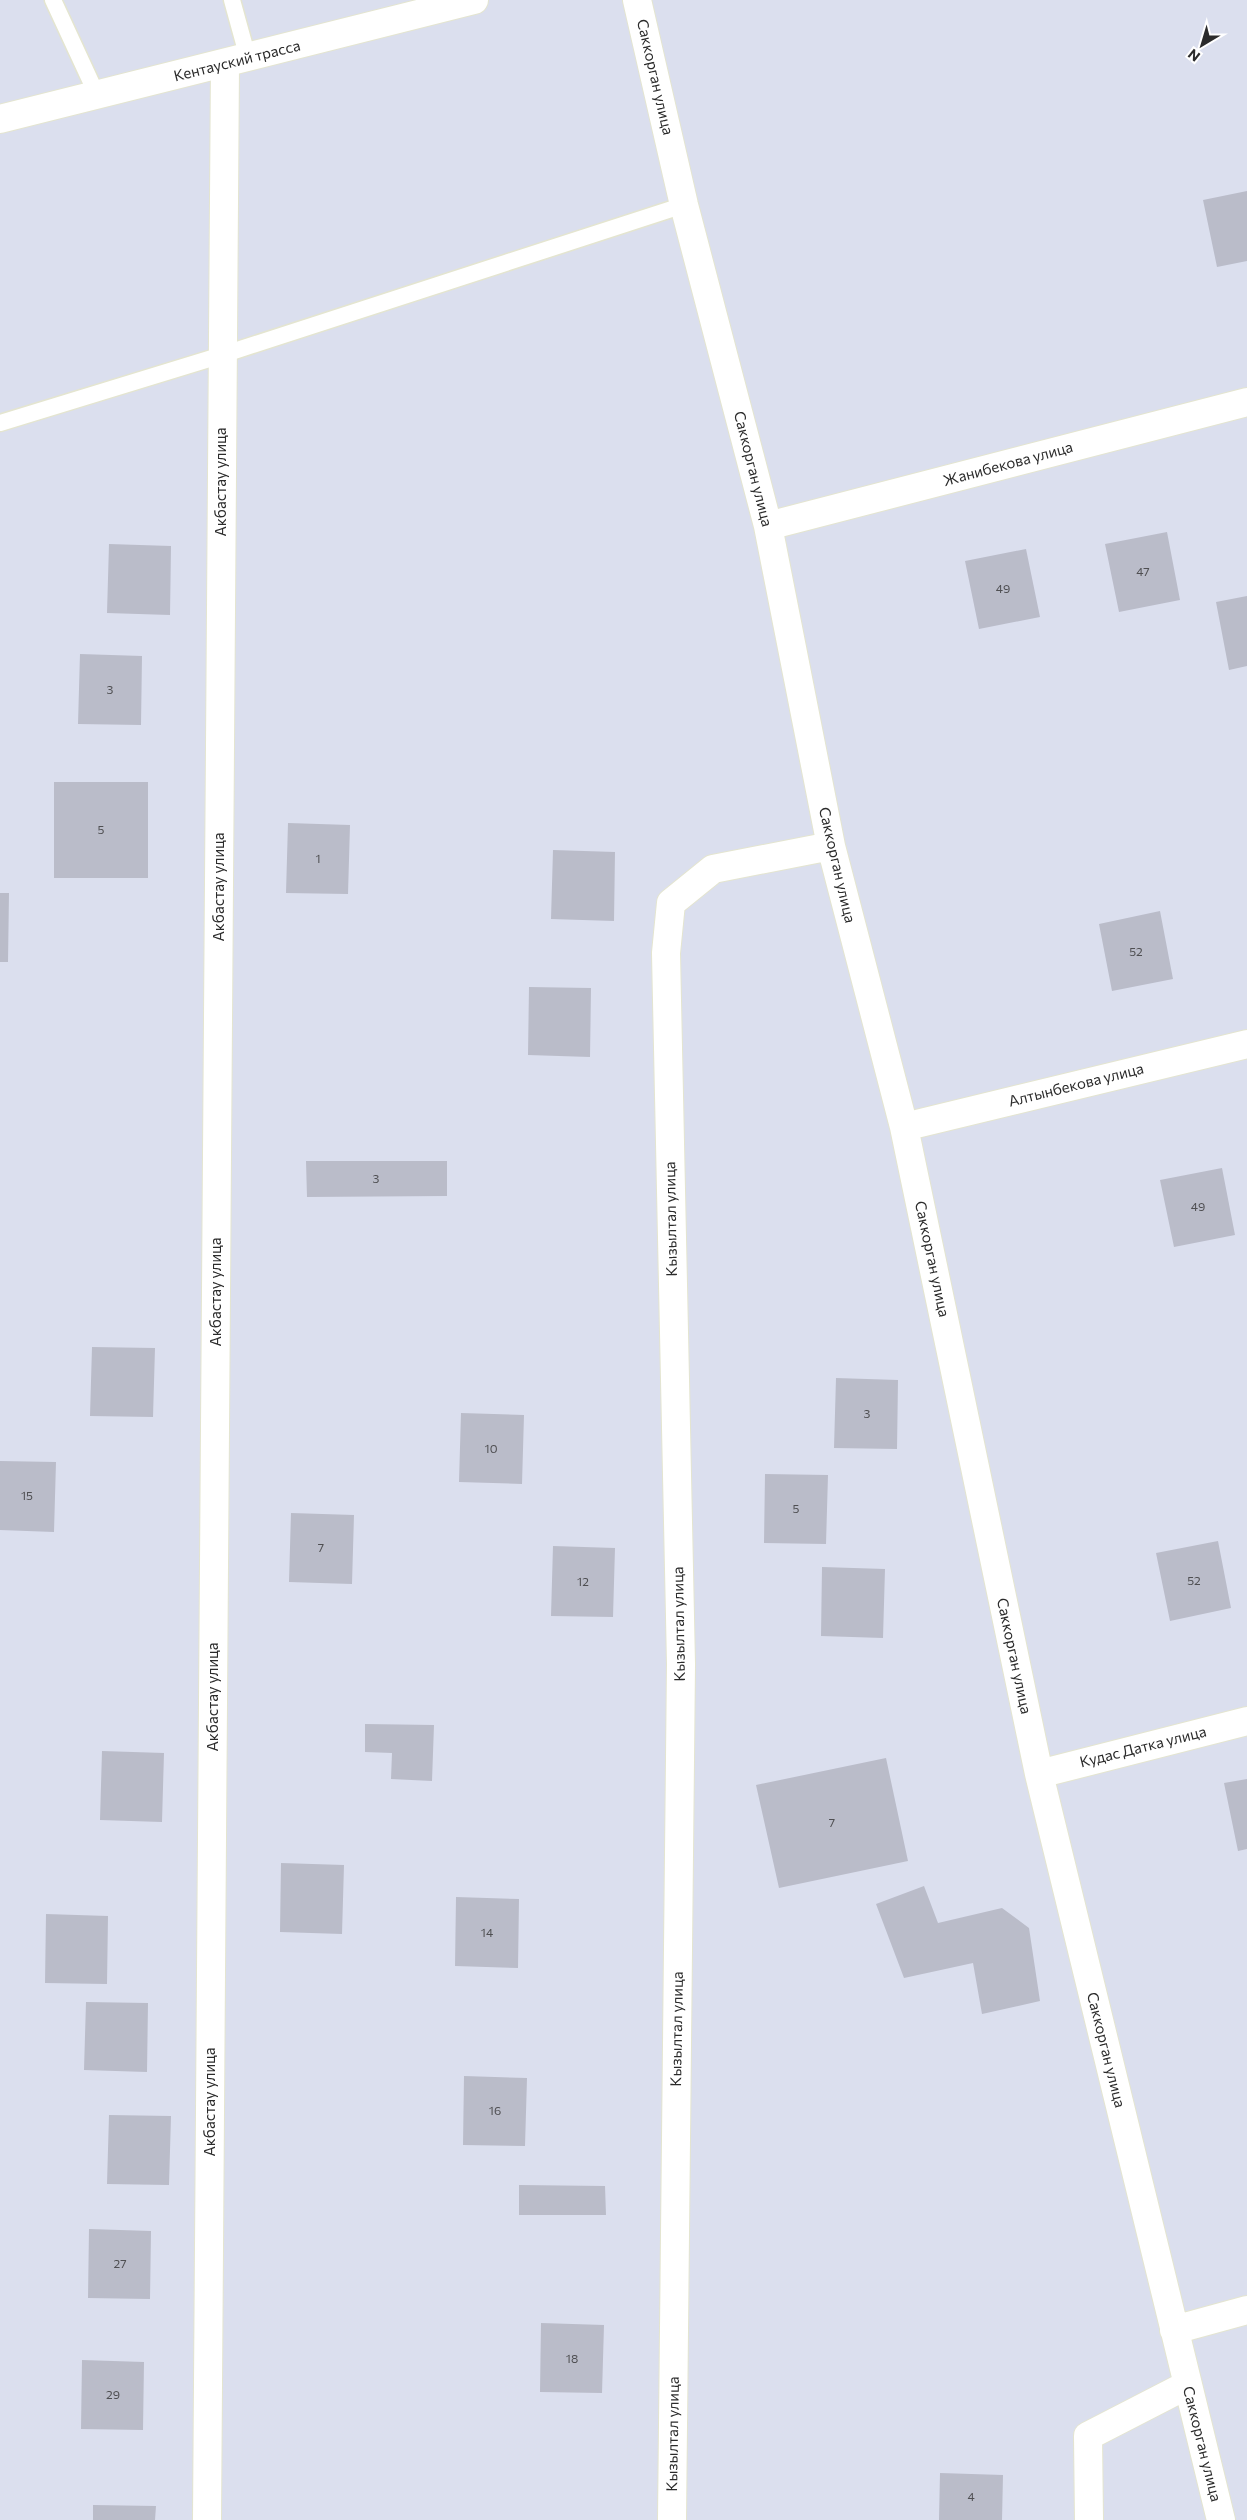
<svg xmlns="http://www.w3.org/2000/svg" width="1247" height="2520" font-family="Commissioner,sans-serif">
	<style>
		.building { fill: #babcc9 }
		.lines { fill: none; stroke-linecap: round; stroke-linejoin: round }
		.service-casing { stroke: #e4e5d0; stroke-width: 19 }
		.minor-casing { stroke: #e4e5d0; stroke-width: 30 }
		.secondary-casing { stroke: #e4e5d0; stroke-width: 30 }
		.service { stroke: #fff; stroke-width: 16 }
		.minor { stroke: #fff; stroke-width: 28 }
		.secondary { stroke: #fff; stroke-width: 28 }
		.labels { text-anchor: middle; stroke-width: 4; stroke-linejoin: round; paint-order: stroke }
		.number-label { font-size: 12px; fill: #4f4f52 }
		.street-label { font-size: 15px; fill: #2b2b2b; stroke: #fff }
	</style>
	<rect width="100%" height="100%" fill="#dbdfee"/>
	<path class="building" d="M1247,191V261L1217,267L1203,200Z
		M1167,532L1180,600L1119,612L1105,544Z
		M109,544L171,546L170,615L107,613Z
		M1026,549L1040,617L979,629L965,561Z
		M1247,596V666L1229,670L1216,602Z
		M80,654L142,656L141,725L78,724Z
		M54,782H148V878H54Z
		M288,823L350,825L348,894L286,893Z
		M553,850L615,852L614,921L551,919Z
		M0,893H9L8,962H0Z
		M1160,911L1173,979L1112,991L1099,924Z
		M529,987L591,988L590,1057L528,1055Z
		M306,1161H447V1196L307,1197Z
		M1222,1168L1235,1235L1174,1247L1160,1180Z
		M92,1347L155,1348L153,1417L90,1416Z
		M836,1378L898,1380L897,1449L834,1448Z
		M461,1413L524,1415L522,1484L459,1482Z
		M0,1461L56,1462L54,1532L0,1530Z
		M765,1474L828,1475L826,1544L764,1543Z
		M291,1513L354,1515L352,1584L289,1582Z
		M1218,1541L1231,1608L1170,1621L1156,1553Z
		M553,1546L615,1548L613,1617L551,1616Z
		M822,1567L885,1569L883,1638L821,1636Z
		M365,1724L434,1725L432,1781L391,1779L392,1753L365,1752Z
		M102,1751L164,1753L162,1822L100,1820Z
		M886,1758L908,1861L779,1888L756,1785Z
		M1247,1779V1849L1238,1851L1224,1783Z
		M281,1863L344,1865L342,1934L280,1932Z
		M924,1886L938,1923L1002,1908L1029,1928L1040,2001L982,2014L973,1963L904,1978L876,1904Z
		M456,1897L519,1899L518,1968L455,1966Z
		M46,1914L108,1916L107,1984L45,1983Z
		M86,2002L148,2003L147,2072L84,2070Z
		M464,2076L527,2078L525,2146L463,2145Z
		M109,2115L171,2116L169,2185L107,2184Z
		M519,2185L605,2186L606,2215H519Z
		M89,2229L151,2231L150,2299L88,2298Z
		M541,2323L604,2325L602,2393L540,2392Z
		M82,2360L144,2362L143,2430L81,2429Z
		M940,2473L1003,2475L1002,2520H939Z
		M93,2505L156,2506L155,2520H93Z"/>
	<g class="lines">
		<g class="service-casing">
			<path id="service" d="M53,0L97,95
				M232,0L248,58
				M0,423L222,355L684,205"/>
		</g>
		<g class="minor-casing">
			<path id="minor" d="M637,0L684,205L768,526L831,846L904,1127L1039,1774L1221,2520
				M768,526L1247,402
				M904,1127L1247,1044
				M1039,1774L1247,1721
				M1174,2330L1247,2310
				M207,2520L225,64
				M672,2520L681,1664L666,953L671,903L713,869L831,846
				M1089,2520L1088,2436L1187,2385"/>
		</g>
		<g class="secondary-casing">
			<path id="secondary" d="M0,119L474,0"/>
		</g>
		<use href="#service" class="service"/>
		<use href="#minor" class="minor"/>
		<use href="#secondary" class="secondary"/>
	</g>
	<g class="labels">
		<g class="number-label">
			<text x="1143" y="576">47</text>
			<text x="1003" y="593">49</text>
			<text x="110" y="694">3</text>
			<text x="101" y="834">5</text>
			<text x="318" y="863">1</text>
			<text x="1136" y="956">52</text>
			<text x="376" y="1183">3</text>
			<text x="1198" y="1211">49</text>
			<text x="867" y="1418">3</text>
			<text x="491" y="1453">10</text>
			<text x="27" y="1500">15</text>
			<text x="796" y="1513">5</text>
			<text x="321" y="1552">7</text>
			<text x="1194" y="1585">52</text>
			<text x="583" y="1586">12</text>
			<text x="832" y="1827">7</text>
			<text x="487" y="1937">14</text>
			<text x="495" y="2115">16</text>
			<text x="120" y="2268">27</text>
			<text x="572" y="2363">18</text>
			<text x="113" y="2399">29</text>
			<text x="971" y="2501">4</text>
		</g>
		<g class="street-label">
			<text transform="translate(237 61) rotate(-14)" y="5">Кентауский трасса</text>
			<text transform="translate(655 77) rotate(77)" y="5">Саккорган улица</text>
			<text transform="translate(1008 464) rotate(-15)" y="5">Жанибекова улица</text>
			<text transform="translate(753 469) rotate(76)" y="5">Саккорган улица</text>
			<text transform="translate(221 482) rotate(-90)" y="5">Акбастау улица</text>
			<text transform="translate(837 865) rotate(77)" y="5">Саккорган улица</text>
			<text transform="translate(219 887) rotate(-90)" y="5">Акбастау улица</text>
			<text transform="translate(1076 1085) rotate(-14)" y="5">Алтынбекова улица</text>
			<text transform="translate(671 1219) rotate(-91)" y="5">Кызылтал улица</text>
			<text transform="translate(932 1259) rotate(78)" y="5">Саккорган улица</text>
			<text transform="translate(216 1292) rotate(-90)" y="5">Акбастау улица</text>
			<text transform="translate(679 1624) rotate(-91)" y="5">Кызылтал улица</text>
			<text transform="translate(1014 1656) rotate(78)" y="5">Саккорган улица</text>
			<text transform="translate(213 1697) rotate(-90)" y="5">Акбастау улица</text>
			<text transform="translate(1143 1747) rotate(-14)" y="5">Кудас Датка улица</text>
			<text transform="translate(677 2029) rotate(-89)" y="5">Кызылтал улица</text>
			<text transform="translate(1106 2050) rotate(76)" y="5">Саккорган улица</text>
			<text transform="translate(210 2102) rotate(-90)" y="5">Акбастау улица</text>
			<text transform="translate(673 2434) rotate(-89)" y="5">Кызылтал улица</text>
			<text transform="translate(1202 2444) rotate(76)" y="5">Саккорган улица</text>
		</g>
	</g>
	<g transform="translate(1202 45) rotate(218)" stroke="#ffffff" stroke-width="4" paint-order="stroke">
	<path d="M0-4L9 19L0 12L-9 19Z" fill="#2b2b2b"/>
	<text y="-8" font-size="14" font-weight="bold" text-anchor="middle" fill="#2b2b2b">N</text>
	</g>
</svg>
